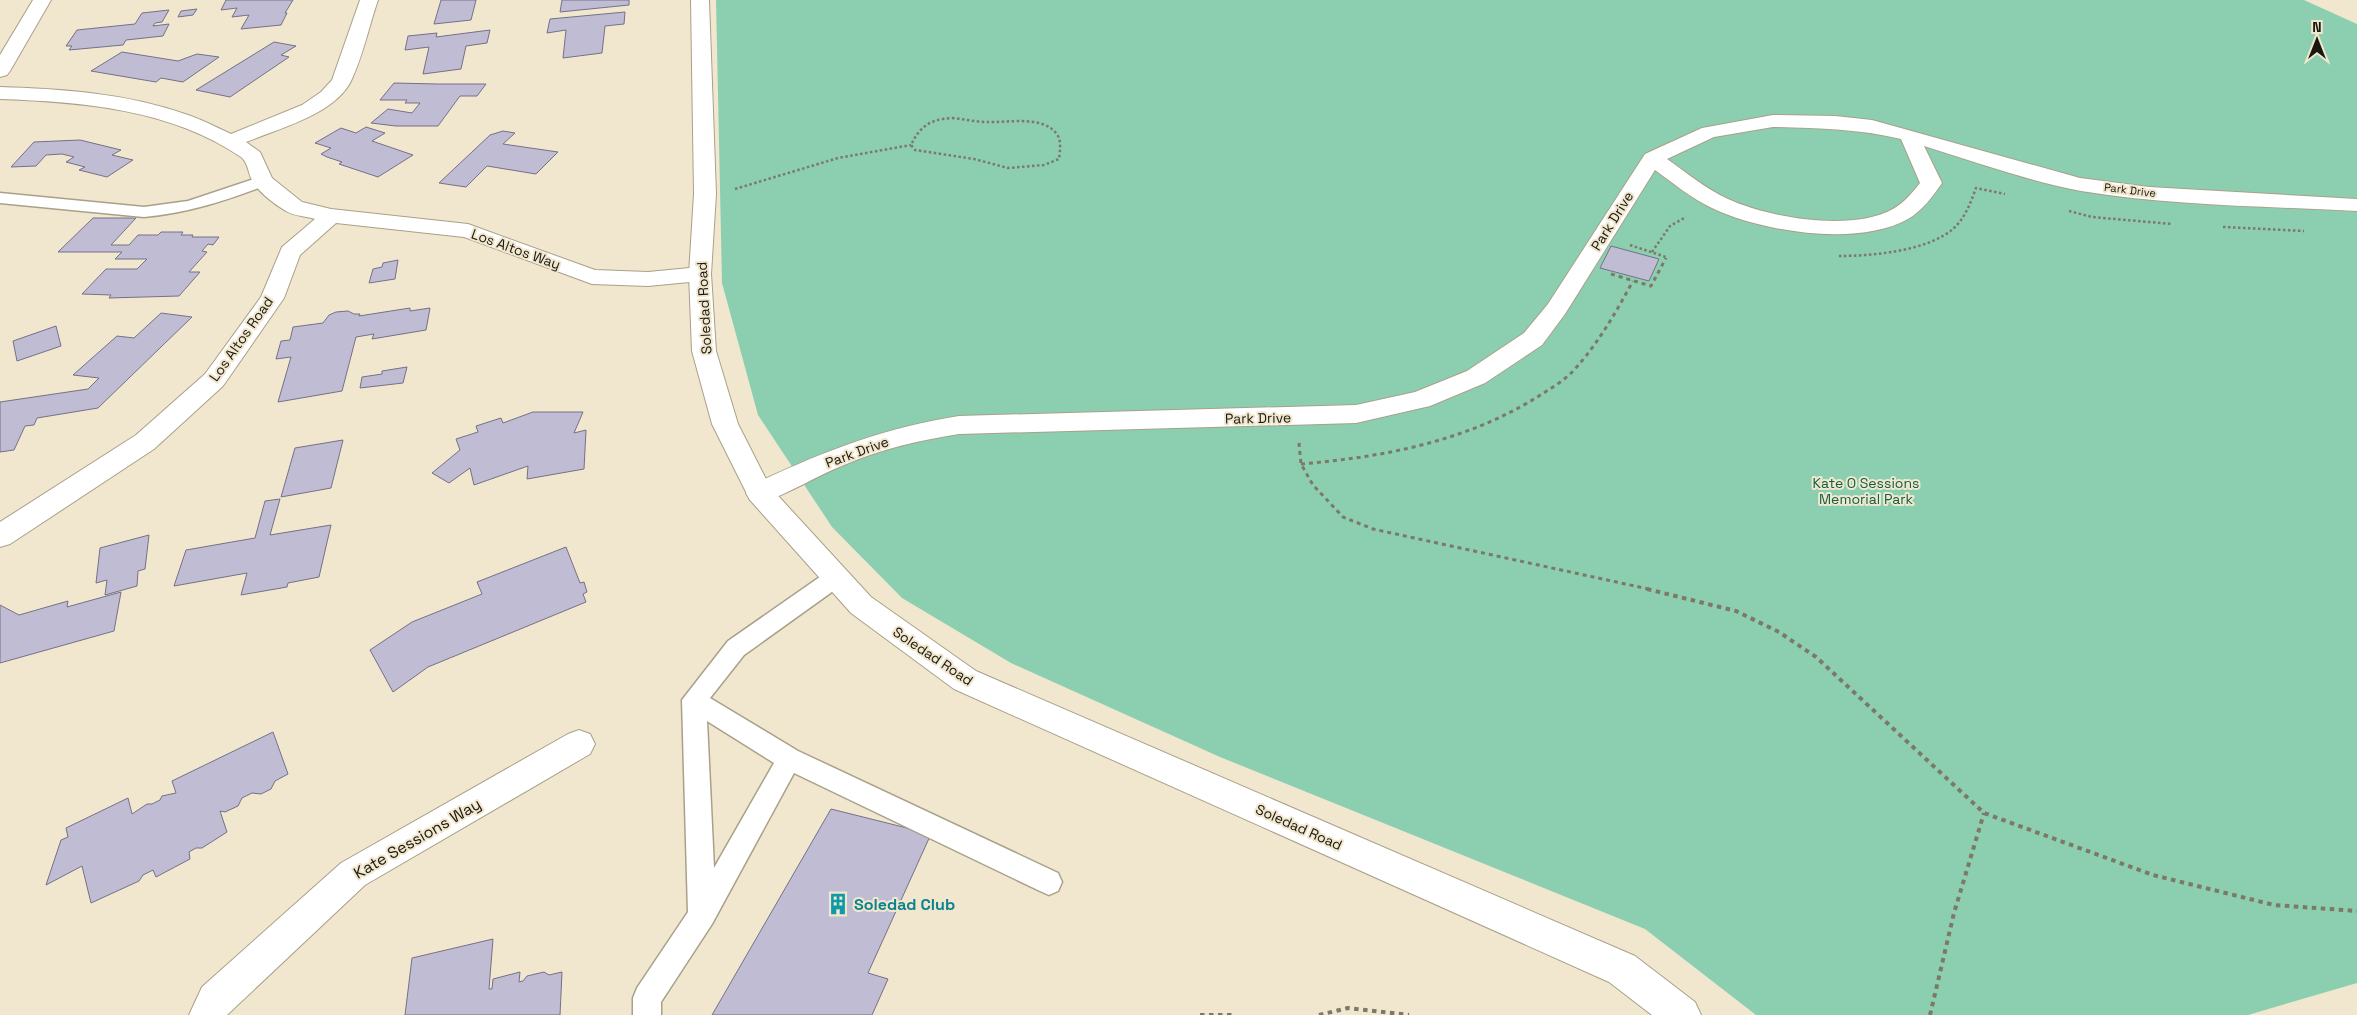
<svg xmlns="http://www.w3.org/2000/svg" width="2357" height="1015" font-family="'Space Grotesk',sans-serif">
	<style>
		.green { fill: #8bcfb0 }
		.building { fill: #bfbcd4; stroke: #747187 }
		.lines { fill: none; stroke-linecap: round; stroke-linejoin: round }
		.lane-casing { stroke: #a9a089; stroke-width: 3 }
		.street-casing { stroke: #a9a089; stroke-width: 2 }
		.secondary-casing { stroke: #a9a089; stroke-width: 2 }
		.path-far2 { stroke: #7e7868; stroke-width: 2.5; stroke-dasharray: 2.5 2.5; stroke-linecap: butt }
		.path-far1 { stroke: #7e7868; stroke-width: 3; stroke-dasharray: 4 4; stroke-linecap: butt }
		.path { stroke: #7e7868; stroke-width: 4; stroke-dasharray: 4.5 4.5; stroke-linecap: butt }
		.lane { fill: #fff; fill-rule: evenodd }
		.street { fill: #fff; fill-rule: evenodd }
		.secondary { fill: #fff; fill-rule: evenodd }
		.labels { text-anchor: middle; stroke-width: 4; stroke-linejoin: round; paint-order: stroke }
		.far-street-label { font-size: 11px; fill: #1a170e; stroke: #f1e7ce }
		.street-label { font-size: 14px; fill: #1a170e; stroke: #f1e7ce }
		.park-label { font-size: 14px; fill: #0f6045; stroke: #f1e7ce }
		.near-street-label { font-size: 16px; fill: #1a170e; stroke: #f1e7ce }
		.near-culture-label { font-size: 16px; font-weight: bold; fill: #0d838f; stroke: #f1e7ce; text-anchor: start }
	</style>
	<rect width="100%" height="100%" fill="#f1e7ce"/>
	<path class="green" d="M716,0H2304L2357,24V983L2248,1015H1756L1645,929L1220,757L1011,663L902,598L832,527L758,415L722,283Z"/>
	<path class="building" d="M226,0H293L285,13H287L281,25L241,29L249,15L232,17L237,8L221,10Z
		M441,0H476L471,20L434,24Z
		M562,0H629V5L560,12Z
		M197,9L193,15L178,17L181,11Z
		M169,10L162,22L155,23L153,26L169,24L163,36L126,40L123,45L69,50L72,46H66L77,30L135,24L142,13Z
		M625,12L624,24L605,26L602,53L563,58L566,30L547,33L550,19Z
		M490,30L487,43L466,46L461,69L423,74L429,47L405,50L408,36L437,33L436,37Z
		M274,42L296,46L281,55L289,57L230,97L196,90Z
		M122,52L178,61L197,54L219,57L183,82L161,78L156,82L91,71Z
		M394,83L438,84H486L477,96H460L438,126H396L371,123L388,109L412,113L420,103H405L407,100H380Z
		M366,127L385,133L372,141L413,155L378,177L339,164L342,162L327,157L321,154L331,148L315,143L341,128L356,133Z
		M503,131L515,133L503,144L558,152L536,174L487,166L466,187L439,183L490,135Z
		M80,140L121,150L112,155L133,160L107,177L79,170L85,167L66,162L74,157L62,154L46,155L36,166L11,167L34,142Z
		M93,218H136L111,245H129L138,235H158L161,232H183L181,235H193L192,237H219L213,245L208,244L202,251L207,252L189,272H200L179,296L109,298L111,295L82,294L106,269H137L147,259H115L122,252H58Z
		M1611,246L1659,259L1649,281L1600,268Z
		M398,260L395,279L369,283L373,269L382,267L383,263Z
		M410,308V311L430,308L426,330L372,339L374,334L356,337L342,391L278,402L291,357L276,359L281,341L290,340L293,327L323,323L329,315L336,312L348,311L354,314H360L359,316Z
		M161,313L192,317L98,408L37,418L34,425L25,426L14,450L0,452V402L88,389L99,378L73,375L117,336L134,338Z
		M56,326L61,346L17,361L13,341Z
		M407,367L403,383L360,388L362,377L382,374V371Z
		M533,412H583L574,433L586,430L584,469L527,479L528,466L474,485L470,468L449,483L432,473L460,450L456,439L478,432L476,426L501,418L503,423Z
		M343,440L331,488L281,497L295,448Z
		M280,499L270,535L331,525L319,577L288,583L287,587L241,595L247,573L174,586L186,550L255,538L265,501Z
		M149,535L145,569L138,571L137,586L105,595L107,580L96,583L100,548Z
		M566,547L580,583L584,582L587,592L583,594L586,602L428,667L393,692L370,650L412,622L482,594L477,582Z
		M121,592L114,631L0,663V605L19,615L68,601L67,607Z
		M273,732L288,774L275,781L271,789L261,794L252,793L242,798L238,806L225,812L220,811L227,832L202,848H196L189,852L190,859L156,877L153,870L143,875L139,881L91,903L82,866L46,885L61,840L68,837L66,828L128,798L132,814L147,804H152L160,800L162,796L176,793L172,781Z
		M831,809L931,834L868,973L888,979L872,1015H712Z
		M493,939L489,989H492L493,979L520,972L519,982L523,981L527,976L544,972L549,975L562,972L560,1015H405L412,958Z"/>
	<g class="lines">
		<g class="lane-casing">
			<path id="lane" d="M263,176L269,178L271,181L269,184C228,200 188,213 144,217L0,203V193L144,207L188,201Z
				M835,569L843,572L846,578L843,584L744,655L710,698L798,751L1058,873L1062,882L1058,891L1049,895L1040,891L794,773L712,924L661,1002V1015H633V998L637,988L688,912L682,700L728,641L827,572ZM707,721L774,763L714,868Z"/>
		</g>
		<g class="street-casing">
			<path id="street" d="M33,0H51L10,71L7,75L0,77V55Z
				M360,0H378C369,26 363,56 351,81C335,114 278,129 246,142L260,152L272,178L302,202L331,209L468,224L595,270L648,272L700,267L708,269L711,274L708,279L700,281L648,286L592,284L464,237L336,223L300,255L284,298L223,386L154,449L10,544L0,547V522L136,435L205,374L261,297L282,247L315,219C306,216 293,216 286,211C275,205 257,191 252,180C248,173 248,162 241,157C170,109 83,102 0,99V87C62,89 126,93 185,114C201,119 216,127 231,134L302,105L321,92L332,80Z
				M1773,115L1835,116L1872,120L2080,178L2149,187L2357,199V211C2265,206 2172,206 2081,191C2028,181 1976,162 1924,146L1942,183C1933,196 1922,211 1908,219C1858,247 1762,232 1712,208C1691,198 1673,183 1655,170L1565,314L1542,345L1485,383L1430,406L1356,423L959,434C920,440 881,449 844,465C816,476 789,494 760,503L750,500L746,493L750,486C819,453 883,428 959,416L1356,405L1415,392L1467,371L1524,333L1548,304L1645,154L1702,128ZM1773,127C1817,128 1858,129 1901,139L1920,183C1912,193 1904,203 1893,209C1852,232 1769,218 1728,199C1706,189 1687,173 1667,159L1714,137Z
				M579,730L590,734L595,744L590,754L365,885L227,1015H189L202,987L341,863L568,734Z"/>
		</g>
		<g class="secondary-casing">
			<path id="secondary" d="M691,0H709L716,194L711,274L716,351L738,424L770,487L871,597L976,671L1635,956L1695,1002L1701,1015H1652L1609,982L954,689L851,613L750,500L712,424L692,351L689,274L694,194Z"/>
		</g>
		<path class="path-far2" d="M952,118C964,119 975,122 987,122C1007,123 1041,115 1056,133C1062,140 1060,150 1059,159L1044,165L1008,168L974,159L915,150L911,145C920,126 931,119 952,118Z
			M735,189L838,158L911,145
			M2069,211L2092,217L2172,224
			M2223,227L2304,231
			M1630,245L1666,257L1665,259
			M1652,252L1670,226L1686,217
			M1839,256C1872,256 1929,251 1954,228C1965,218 1971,202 1976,188L2005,194"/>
		<path class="path-far1" d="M1611,274L1651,286L1666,258
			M1299,443L1301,464L1313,485L1343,517L1373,529L1653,590
			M1301,464C1383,457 1463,442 1534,399C1548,390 1563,382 1574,370C1598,344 1616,312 1633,281"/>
		<path class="path" d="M1647,589L1736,611L1779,632L1816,657L1984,813L2153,875L2274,905L2357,911
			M1200,1015H1236
			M1319,1015L1348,1008L1409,1015
			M1930,1015L1954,913L1984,813"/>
		<use href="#lane" class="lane"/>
		<use href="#street" class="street"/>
		<use href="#secondary" class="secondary"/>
	</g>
	<defs>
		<g id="building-bare" transform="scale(1.725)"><path d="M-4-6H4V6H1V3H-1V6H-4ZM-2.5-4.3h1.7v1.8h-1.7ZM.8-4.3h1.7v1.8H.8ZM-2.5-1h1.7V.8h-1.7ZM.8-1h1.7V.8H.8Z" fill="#0f9aa8" stroke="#f1e7ce" stroke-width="2.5" paint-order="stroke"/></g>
	</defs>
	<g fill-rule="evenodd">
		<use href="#building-bare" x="838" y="904"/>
	</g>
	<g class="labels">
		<g class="far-street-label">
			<text transform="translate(2130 190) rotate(7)" y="4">Park Drive</text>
		</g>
		<g class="street-label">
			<text transform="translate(1612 221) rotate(-58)" y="5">Park Drive</text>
			<text transform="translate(516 249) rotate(20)" y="5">Los Altos Way</text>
			<text transform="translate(704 308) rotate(-93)" y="5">Soledad Road</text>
			<text transform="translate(241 339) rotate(-55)" y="5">Los Altos Road</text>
			<text transform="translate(1258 418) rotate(-1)" y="5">Park Drive</text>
			<text transform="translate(857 452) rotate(-20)" y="5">Park Drive</text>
			<text transform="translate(933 656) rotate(34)" y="5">Soledad Road</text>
			<text transform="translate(1299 827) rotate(24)" y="5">Soledad Road</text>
		</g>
		<g class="park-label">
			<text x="1866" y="488">Kate O Sessions<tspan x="1866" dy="16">Memorial Park</tspan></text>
		</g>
		<g class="near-street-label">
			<text transform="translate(417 838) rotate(-30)" y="6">Kate Sessions Way</text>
		</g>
		<g class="near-culture-label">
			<text x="854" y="910">Soledad Club</text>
		</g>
	</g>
	<g transform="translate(2317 40)" stroke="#f1e7ce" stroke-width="4" paint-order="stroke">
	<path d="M0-4L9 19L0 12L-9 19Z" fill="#1a170e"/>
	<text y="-8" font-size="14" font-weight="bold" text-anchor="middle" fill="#1a170e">N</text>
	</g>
</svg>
